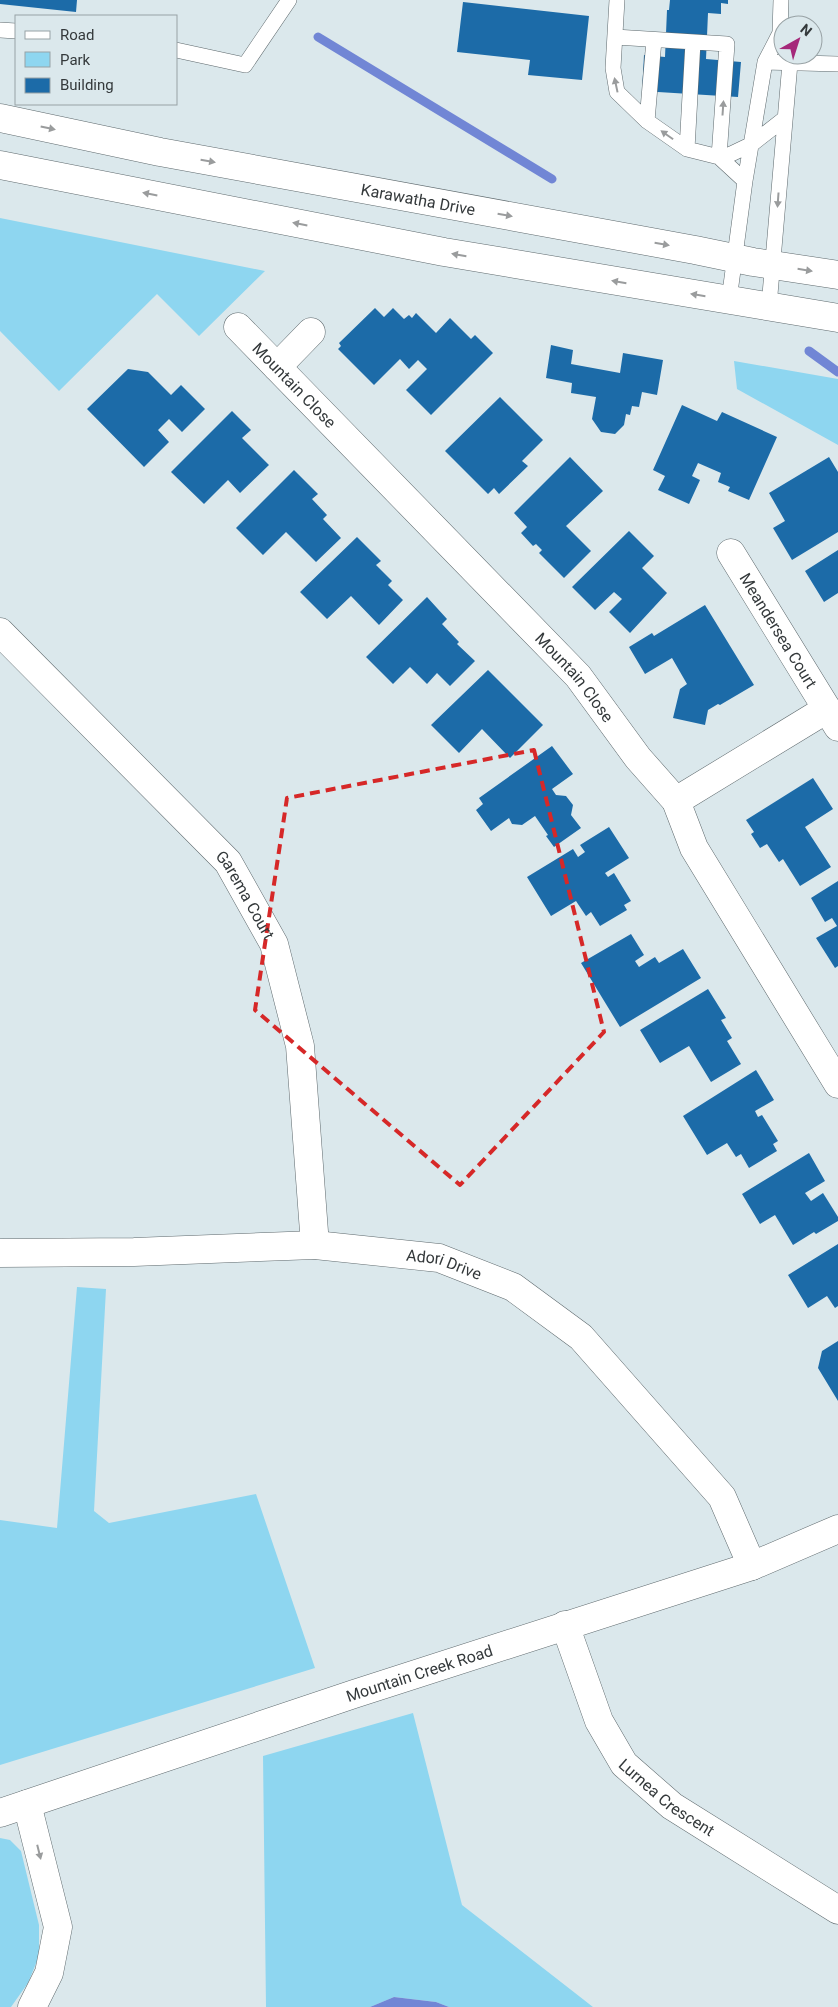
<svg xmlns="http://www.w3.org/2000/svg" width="838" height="2007" font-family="Roboto,sans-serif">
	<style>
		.green { fill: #8ed6f0 }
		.water { fill: #7186d5 }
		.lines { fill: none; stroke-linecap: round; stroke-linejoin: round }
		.stream { stroke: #7186d5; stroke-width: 9 }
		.building { fill: #1c6ba8 }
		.lane-casing { stroke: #5e696d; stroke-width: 16 }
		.street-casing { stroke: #5e696d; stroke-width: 29 }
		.secondary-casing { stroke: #5e696d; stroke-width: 29 }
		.lane { stroke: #fff; stroke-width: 15 }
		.street { stroke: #fff; stroke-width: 28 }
		.secondary { stroke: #fff; stroke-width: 28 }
		.oneway { fill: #9a9c9d }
		.marked { fill: none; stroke: #d62828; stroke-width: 4; stroke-dasharray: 10 6; stroke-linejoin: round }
		.labels { text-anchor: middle; stroke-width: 5; stroke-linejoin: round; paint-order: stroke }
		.street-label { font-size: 16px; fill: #34393b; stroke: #dbe8ec }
	</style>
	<rect width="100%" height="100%" fill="#dbe8ec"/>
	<path class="green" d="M0,218L265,271L199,336L157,294L59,391L0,331Z
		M734,361L838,379V445L737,389Z
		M77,1287L106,1289L94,1511L109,1523L256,1494L315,1668L0,1765V1520L57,1528Z
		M413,1713L462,1905L593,2007H449L436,2002L394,1997L370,2007H266L263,1756Z
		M0,1838L10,1840L21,1851L39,1925V1956L28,1983L11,2007H0Z"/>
	<path class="water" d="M394,1997L436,2002L449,2007H370Z"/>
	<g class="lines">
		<path class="stream" d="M318,37L552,179
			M809,351L838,372"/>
	</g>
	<path class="building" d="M0,0H77L76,12L0,4Z
		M670,0H728V4L721,3V14L708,13L706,59L741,62L738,97L642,91L644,55L665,57L667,10H669Z
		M463,2L589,16L582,80L528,75L530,60L457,52Z
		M375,308L384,317L393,308L404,319L409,315L412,318L416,313L436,333L450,318L471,339L475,335L493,353L431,415L406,390L427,369L418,360L409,369L400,359L374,385L338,349L341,346L339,343Z
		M551,345L573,350L571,364L620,373L623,353L663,360L657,395L642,392L639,407L632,406L630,415L626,414L624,425L615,434L601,432L592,419L596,397L571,393L572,383L546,378Z
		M128,369L148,372L171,395L181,385L205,409L182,432L169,419L158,430L169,442L144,467L87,409Z
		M500,397L543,440L522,461L528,466L499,494L494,488L488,494L445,451Z
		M682,405L717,421L722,412L777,437L749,500L728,491L730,487L718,482L721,473L698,463L692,476L700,480L689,504L658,490L665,476L653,470Z
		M232,411L251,430L242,438L269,465L240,493L228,480L204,504L171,472Z
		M570,457L603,491L566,526L591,551L564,578L539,553L542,550L536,544L533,546L521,533L527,527L514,513Z
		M829,457L838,472V532L792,560L773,528L785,521L769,493Z
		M294,470L318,494L312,499L327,515L323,519L341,538L316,562L286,532L263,555L236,528Z
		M629,531L654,556L642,568L667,593L630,633L609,612L622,599L614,592L595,610L572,587Z
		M357,537L381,561L376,565L392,581L388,585L403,600L379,625L351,596L327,619L300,592Z
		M838,550V593L824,602L805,571Z
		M427,597L447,619L442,624L459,642L457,644L475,661L450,686L437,673L427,684L410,667L393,684L366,657Z
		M705,605L754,685L720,705L718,704L708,710L705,725L673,718L680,689L687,684L672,658L645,674L629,647L652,633L654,636Z
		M488,670L543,725L510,758L482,729L459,753L431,725Z
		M552,746L573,774L552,789L556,795L566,796L573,805L571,815L581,828L554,847L546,836L548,835L535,816L522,825L512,824L509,818L491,831L476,810L483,804L479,798Z
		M813,778L833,809L805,827L831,867L800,886L783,859L779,862L767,844L760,848L751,834L754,832L746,820Z
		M609,827L629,858L605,873L608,877L614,873L631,901L624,905L627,910L600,926L591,912L586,916L576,901L551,916L527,877L573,849L578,857L585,852L580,845Z
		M838,881V966L835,968L816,938L837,926L832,918L825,922L811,898Z
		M631,934L644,955L635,961L639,967L655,957L659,963L683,949L701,978L620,1027L581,963Z
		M708,989L726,1018L721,1020L732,1038L727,1041L741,1064L711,1082L689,1046L660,1063L640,1030Z
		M756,1070L774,1100L755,1111L758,1117L762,1115L778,1141L773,1144L777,1151L749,1168L741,1154L736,1157L727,1143L707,1155L683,1116Z
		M809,1153L825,1181L805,1193L811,1201L823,1193L838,1217V1221L816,1234L814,1232L793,1245L775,1215L760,1224L742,1194Z
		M838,1244V1306L835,1308L827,1296L808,1308L788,1275Z
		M838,1341V1401L818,1368L822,1351Z"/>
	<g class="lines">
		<g class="lane-casing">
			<path id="lane" d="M617,0L613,68L617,92L647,121L687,149L719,157L729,155L752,144L784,119
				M781,0L780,33L783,41
				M0,30L16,31
				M615,37L727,44L719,157
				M176,50L245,65L289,0
				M765,62L838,64
				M647,121L654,40
				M687,149L693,42
				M719,157L745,181
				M729,300L745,181L765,62L780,33
				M769,306L790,63L787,55"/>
		</g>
		<g class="street-casing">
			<g id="street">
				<path id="s1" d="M238,327L578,676L638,758L676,801L694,848L838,1084"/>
				<path d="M277,367L311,332"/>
				<path id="s2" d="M731,553L838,727"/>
				<path id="s3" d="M0,632L228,862L274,944L300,1046L315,1245"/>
				<path d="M676,801L827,709"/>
				<path id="s4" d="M0,1253L134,1252L315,1245L439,1258L513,1287L581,1337L722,1497L752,1566"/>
				<path id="s5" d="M565,1625L599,1721L624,1764L672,1806L838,1910"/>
				<path d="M27,1804L58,1927L49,1973L32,2007"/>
			</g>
		</g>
		<g class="secondary-casing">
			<g id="secondary">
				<path id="s6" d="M0,118L160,152L695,250L753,262L838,275"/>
				<path d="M0,165L444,252L838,318"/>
				<path id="s7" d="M0,1813L354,1694L752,1566L838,1529"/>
			</g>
		</g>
		<use href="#lane" class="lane"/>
		<use href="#street" class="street"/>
		<use href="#secondary" class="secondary"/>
	</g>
	<defs><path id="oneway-solid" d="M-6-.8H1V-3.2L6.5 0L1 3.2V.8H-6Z" transform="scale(1.25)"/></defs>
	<g class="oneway">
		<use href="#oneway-solid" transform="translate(616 85) rotate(-102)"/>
		<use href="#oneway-solid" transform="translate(723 108) rotate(-86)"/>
		<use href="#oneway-solid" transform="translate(48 128) rotate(12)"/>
		<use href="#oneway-solid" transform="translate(667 135) rotate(-145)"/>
		<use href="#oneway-solid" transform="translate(208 161) rotate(10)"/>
		<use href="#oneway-solid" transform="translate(150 194) rotate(-169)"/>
		<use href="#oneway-solid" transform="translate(778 200) rotate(94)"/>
		<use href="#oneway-solid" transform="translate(505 215) rotate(10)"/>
		<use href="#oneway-solid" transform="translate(300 224) rotate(-169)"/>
		<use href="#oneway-solid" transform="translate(662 244) rotate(10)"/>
		<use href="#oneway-solid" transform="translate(459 255) rotate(-170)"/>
		<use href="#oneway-solid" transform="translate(805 270) rotate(9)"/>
		<use href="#oneway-solid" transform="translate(619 282) rotate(-170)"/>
		<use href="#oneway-solid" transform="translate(698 295) rotate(-171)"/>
		<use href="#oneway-solid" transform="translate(39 1852) rotate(76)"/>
	</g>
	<path class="marked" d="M534,750L604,1032L460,1185L255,1010L287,798Z"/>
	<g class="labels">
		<g class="street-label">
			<text dy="6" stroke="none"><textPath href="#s6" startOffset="426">Karawatha Drive</textPath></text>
			<text dy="6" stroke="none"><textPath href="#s1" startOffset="81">Mountain Close</textPath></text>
			<text dy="6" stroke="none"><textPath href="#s2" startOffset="91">Meandersea Court</textPath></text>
			<text dy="6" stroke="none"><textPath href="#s1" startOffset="486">Mountain Close</textPath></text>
			<text dy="6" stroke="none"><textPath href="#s3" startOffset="361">Garema Court</textPath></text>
			<text dy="6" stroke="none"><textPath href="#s4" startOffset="446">Adori Drive</textPath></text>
			<text dy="6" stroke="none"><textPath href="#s7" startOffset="442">Mountain Creek Road</textPath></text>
			<text dy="6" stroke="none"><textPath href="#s5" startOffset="206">Lurnea Crescent</textPath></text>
		</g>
	</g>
	<rect x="15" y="15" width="162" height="90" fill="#dbe8ec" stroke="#98a2a5"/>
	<rect x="25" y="31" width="25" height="8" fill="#ffffff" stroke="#98a2a5"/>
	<text x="60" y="40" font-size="15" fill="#34393b">Road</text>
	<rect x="25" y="52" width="25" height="15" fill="#8ed6f0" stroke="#98a2a5"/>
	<text x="60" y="65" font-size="15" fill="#34393b">Park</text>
	<rect x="25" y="78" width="25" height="15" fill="#1c6ba8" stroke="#98a2a5"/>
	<text x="60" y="90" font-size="15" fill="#34393b">Building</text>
	<g transform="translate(798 40) rotate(39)"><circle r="24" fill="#dbe8ec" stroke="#98a2a5"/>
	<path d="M0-4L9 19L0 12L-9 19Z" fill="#a5287a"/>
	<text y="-8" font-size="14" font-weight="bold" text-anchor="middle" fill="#34393b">N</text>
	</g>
</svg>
